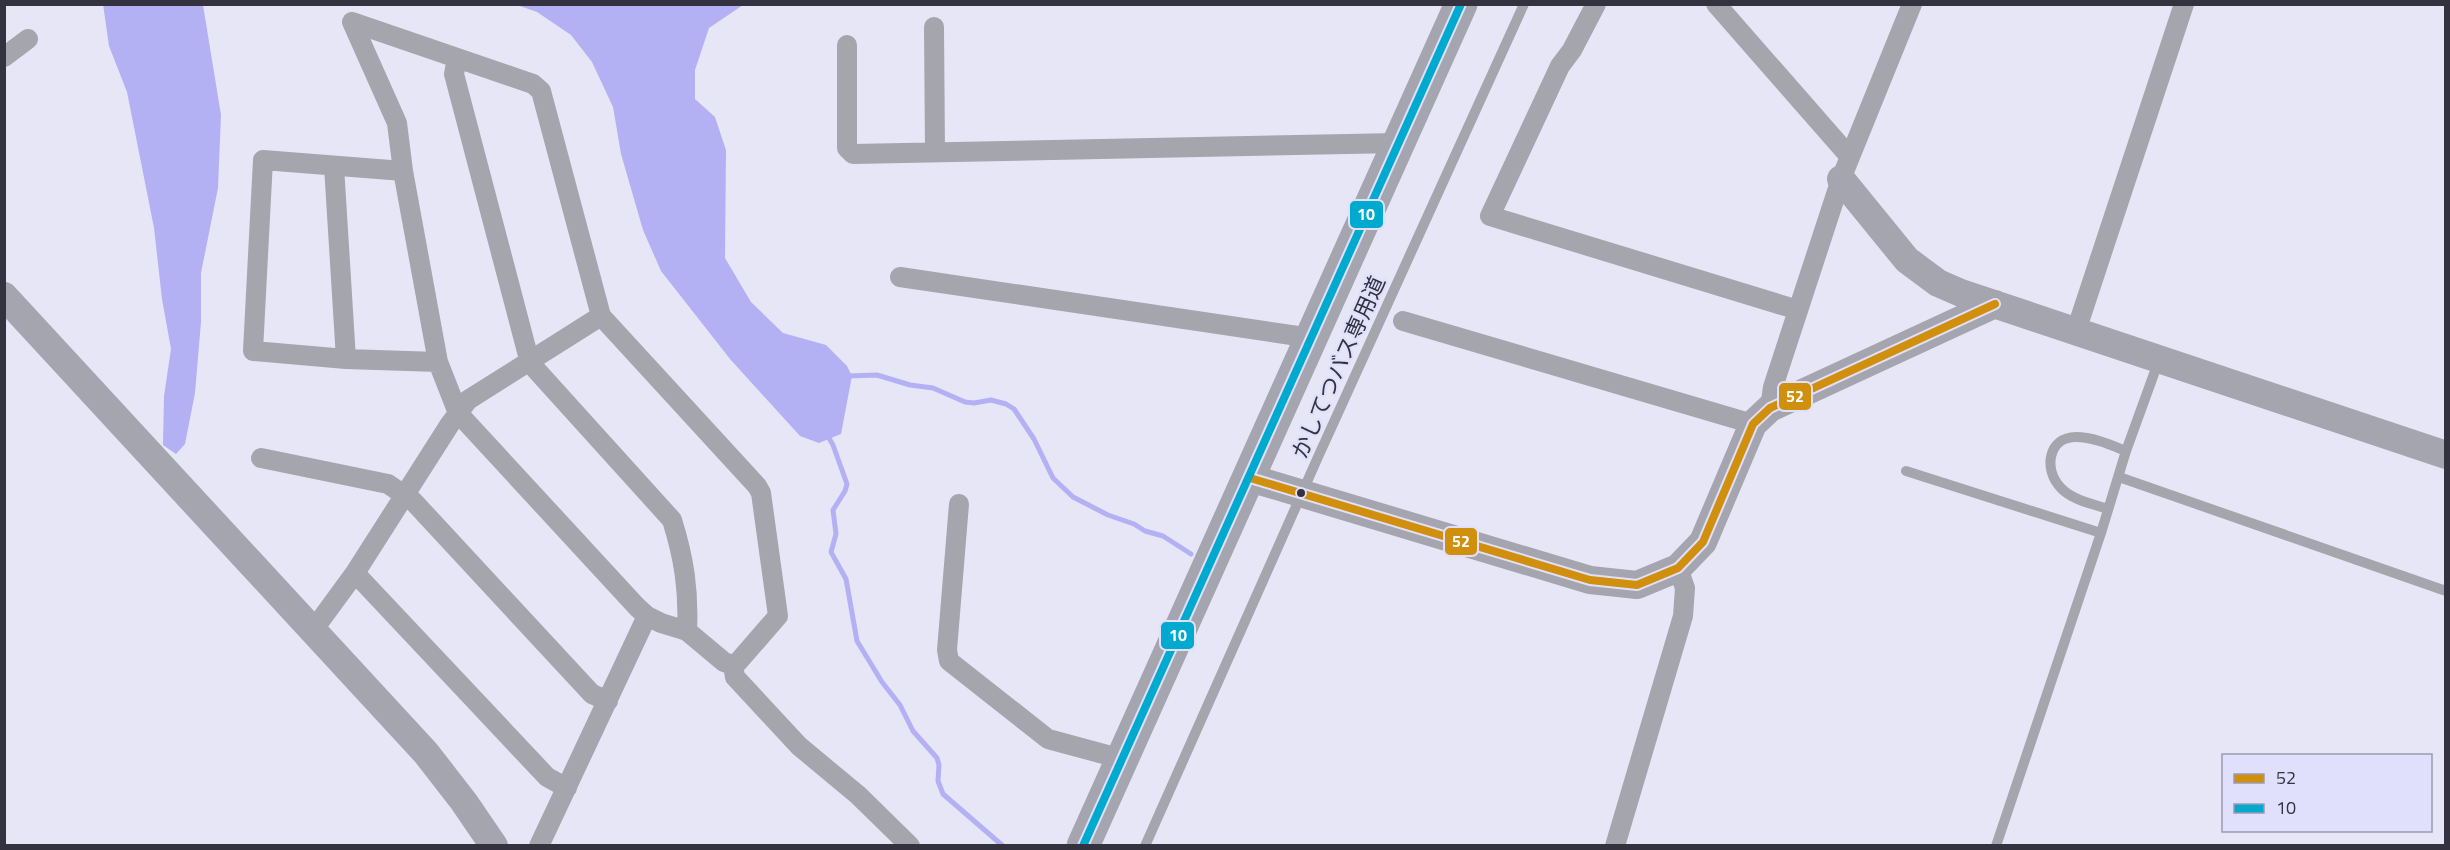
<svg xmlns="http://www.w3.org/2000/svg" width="2450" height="850" font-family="'Titillium Web','Noto Sans JP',sans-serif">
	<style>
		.water { fill: #b4b0f4 }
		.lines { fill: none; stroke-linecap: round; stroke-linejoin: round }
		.stream { stroke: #b4b0f4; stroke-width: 5 }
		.lane { stroke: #a5a5ad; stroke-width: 10 }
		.street { stroke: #a5a5ad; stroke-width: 20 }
		.secondary { stroke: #a5a5af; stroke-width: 28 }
		.highway { stroke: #a5a5b0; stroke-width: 33 }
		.bus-1-casing { stroke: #e0e0fd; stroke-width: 12 }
		.bus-2-casing { stroke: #e0e0fd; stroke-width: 12 }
		.bus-1 { stroke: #d08f0c; stroke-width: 8 }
		.bus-2 { stroke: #00a9ce; stroke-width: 8 }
		.bus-dot { fill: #33323e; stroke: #e0e0fd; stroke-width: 2 }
		.labels { text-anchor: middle; stroke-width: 4.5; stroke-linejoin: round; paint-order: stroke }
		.street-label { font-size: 22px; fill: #33323e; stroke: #e0e0fd }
		.line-badge { stroke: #e0e0fd; stroke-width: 2 }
		.badge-label { font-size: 16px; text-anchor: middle; font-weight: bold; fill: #fff }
	</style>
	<rect width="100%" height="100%" fill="#e6e6f7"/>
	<path class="water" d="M103,4L203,5L221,115L218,188L201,273V322L195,393L185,444L176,454L163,445L164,396L171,349L162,299L154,228L127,92L109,46Z
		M517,5H743L709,28L695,70V99L715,117L726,150L725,258L751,302L783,333L826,345L847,366L852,376L841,434L819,443L800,436L730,359L661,271L643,230L621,154L613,107L592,62L571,35L537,12Z"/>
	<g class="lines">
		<path class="stream" d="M846,376L877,375L910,385L933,388L965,402L974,403L991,400L1006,404L1014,409L1034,439L1053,478L1073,497L1108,515L1134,524L1145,531L1163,536L1191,554
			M826,433L833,445L847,484L845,491L833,510L836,534L831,552L846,579L857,641L882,682L900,705L913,731L937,758L939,765L938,781L943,794L1003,846"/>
		<path class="lane" d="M1906,471L2101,533L1996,846
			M2119,477L2446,591
			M2108,509C2093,504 2072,500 2061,488C2043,470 2048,437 2076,437C2093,437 2111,445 2126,451
			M2101,533L2126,451L2159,360
			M1145,846L1318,457L1524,4"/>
		<path class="street" d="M1596,4L1572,50L1560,66L1490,216L1798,310
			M1716,4L1850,157
			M352,22L397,123L403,171L438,362L458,413L637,607L647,616L661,623L687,631L724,662L733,665L735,677L799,746L858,795L910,846
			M352,22L533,84L541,91L601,316L757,486L761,493L778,616L738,662L733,665
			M934,27L935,152
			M847,45V148L853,154L1399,143
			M4,57L28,39
			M457,59L454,74L530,363L672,520C684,558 689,591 687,631
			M334,166L346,359
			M403,171L263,160L253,351L346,359L438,362
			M900,277L1311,338
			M1403,321L1753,424
			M2076,331L2184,4
			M1770,408L1773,387L1841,179L1912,4
			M261,458L388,484L413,501L592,694L608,701
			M959,504L947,650L949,661L1048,739L1122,759
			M355,573L547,777L567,788
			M314,629L355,573L450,424L468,400L601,316
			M539,846L647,616
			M1615,846L1683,616L1685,588L1678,568"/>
		<path class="secondary" d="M1841,179L1907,260L1938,283L1961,293L2446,455
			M4,296L426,753L464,802L494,846
			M1250,478L1590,580L1637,585L1678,568L1703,542L1753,424L1770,408L1995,304"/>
		<path class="highway" d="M1083,846L1461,4"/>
		<g class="bus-1-casing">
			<path id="bus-1" d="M1250,478L1590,580L1637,585L1678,568L1703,542L1753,424L1770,408L1995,304"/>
		</g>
		<g class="bus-2-casing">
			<path id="bus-2" d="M1083,846L1461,4"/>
		</g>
		<use href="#bus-1" class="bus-1"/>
		<use href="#bus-2" class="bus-2"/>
	</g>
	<circle class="bus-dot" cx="1301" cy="493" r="5"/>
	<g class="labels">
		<g class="street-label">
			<text transform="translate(1338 367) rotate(-66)" y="8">かしてつバス専用道</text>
		</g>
	</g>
	<g class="line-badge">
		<rect x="1349" y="200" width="35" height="29" rx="6" fill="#00a9ce"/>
		<rect x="1778" y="382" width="34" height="29" rx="6" fill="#d08f0c"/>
		<rect x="1444" y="527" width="34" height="29" rx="6" fill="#d08f0c"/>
		<rect x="1160" y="621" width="35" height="29" rx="6" fill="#00a9ce"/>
	</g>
	<g class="badge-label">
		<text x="1366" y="220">10</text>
		<text x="1795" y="402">52</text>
		<text x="1461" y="547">52</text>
		<text x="1178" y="641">10</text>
	</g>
	<rect width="2450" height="850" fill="none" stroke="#33323e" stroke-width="12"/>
	<rect x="2222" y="754" width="210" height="78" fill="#e0e0fd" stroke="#9b9ab1" stroke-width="1.5"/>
	<rect x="2234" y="774" width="30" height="9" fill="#d08f0c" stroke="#9b9ab1" stroke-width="1.5"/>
	<text x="2276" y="784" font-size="18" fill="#33323e">52</text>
	<rect x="2234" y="804" width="30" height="9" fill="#00a9ce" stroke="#9b9ab1" stroke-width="1.5"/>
	<text x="2276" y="814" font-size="18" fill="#33323e">10</text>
</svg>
